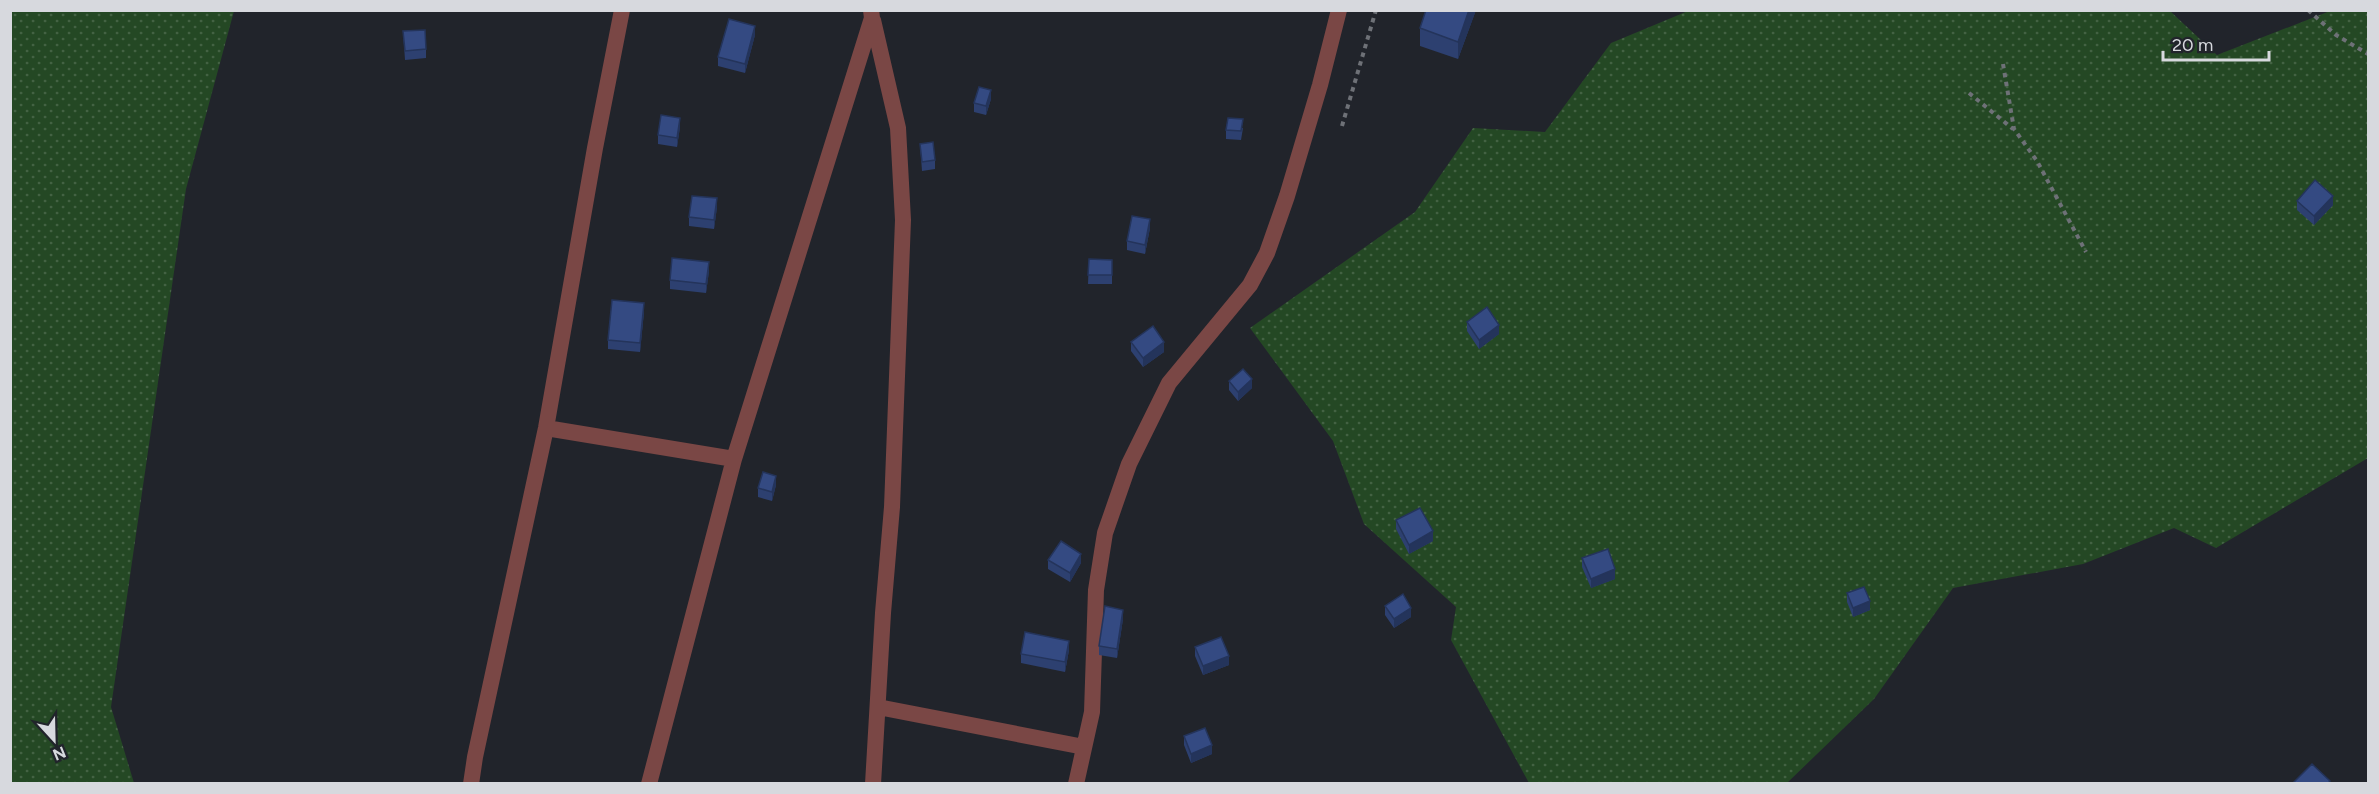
<svg xmlns="http://www.w3.org/2000/svg" width="2379" height="794" font-family="Figtree,sans-serif">
	<style>
		.grass { fill: url(#grass-dots) }
		.lines { fill: none; stroke-linecap: round; stroke-linejoin: round }
		.path { stroke: #6e7177; stroke-width: 4; stroke-dasharray: 4.5 4.5; stroke-linecap: butt }
		.minor { stroke: #7a4745; stroke-width: 16 }
		.wall { fill: #2d4070 }
		.shaded-wall { fill: #24345b }
		.building { fill: #344a82; stroke: #24345b; stroke-width: 1.5 }
	</style>
	<defs>
		<pattern id="grass-dots" width="8" height="8" patternUnits="userSpaceOnUse" patternTransform="scale(1.5)"><rect width="8" height="8" fill="#244824"/><path d="M2 2h.1M6 6h.1" fill="none" stroke="#436243" stroke-width="1.8" stroke-linecap="round"/></pattern>
	</defs>
	<rect width="100%" height="100%" fill="#21242b"/>
	<path class="grass" d="M10,11H234L186,189L111,707L134,783H11Z
		M1688,11H2170L2217,55L2330,11H2368V458L2216,548L2174,528L2083,564L1953,588L1874,699L1787,783H1529L1451,640L1456,607L1364,524L1333,441L1250,328L1415,212L1473,128L1545,132L1611,43Z"/>
	<g class="lines">
		<path class="path" d="M2308,10L2336,35L2368,54
			M2003,64L2014,129L2037,161L2086,252
			M1969,93L2013,129
			M1342,126L1376,10"/>
		<path class="minor" d="M873,20L898,128L903,220L892,507L883,613L873,784
			M546,428L734,459
			M878,707L1084,747
			M471,784L475,757L546,428L595,148L622,10
			M649,784L734,459L872,18L871,10
			M1076,784L1092,712L1096,590L1105,533L1129,464L1169,383L1250,285L1267,253L1287,196L1320,85L1339,10"/>
	</g>
	<path class="wall" d="M1426,10H1476L1458,59L1420,46V28Z
		M403,31L426,49V58L405,60Z
		M755,35L745,73L718,66V57Z
		M991,99L986,115L974,112V103Z
		M680,127L677,147L658,144V135Z
		M1243,128L1241,140L1226,139V130Z
		M920,144L935,160V169L922,171Z
		M2297,201L2333,205L2314,225L2297,210Z
		M717,207L714,229L689,226V217Z
		M1150,228L1145,254L1127,250V241Z
		M1089,259L1112,260V284H1088Z
		M709,271L706,293L670,289V280Z
		M644,312L640,352L608,349V340Z
		M1467,322L1499,334L1479,349L1467,331Z
		M1131,342L1164,352L1143,367L1131,351Z
		M1229,381L1252,388L1238,401L1229,390Z
		M776,485L772,501L758,497V488Z
		M1396,520L1433,541L1409,554L1396,529Z
		M1582,558L1615,579L1591,588L1582,567Z
		M1048,560L1081,563L1070,582L1048,569Z
		M1847,593L1870,610L1853,617L1847,602Z
		M1385,606L1411,617L1394,628L1385,615Z
		M1123,619L1117,658L1099,655V646Z
		M1195,647L1229,665L1203,675L1195,656Z
		M1069,650L1065,672L1021,663V654Z
		M1184,736L1212,754L1191,763L1184,745Z"/>
	<path class="shaded-wall" d="M1469,10H1476L1458,59V42Z
		M755,26V35L745,73V64Z
		M991,90V99L986,115V106Z
		M680,118V127L677,147V138Z
		M2333,196V205L2314,225V216Z
		M717,198V207L714,229V220Z
		M1150,219V228L1145,254V245Z
		M709,262V271L706,293V284Z
		M644,303V312L640,352V343Z
		M1499,325V334L1479,349V340Z
		M1164,342V352L1143,367V358Z
		M1252,379V388L1238,401V392Z
		M776,476V485L772,501V492Z
		M1433,531V541L1409,554V545Z
		M1081,554V563L1070,582V573Z
		M1615,569V579L1591,588V579Z
		M1870,601V610L1853,617V608Z
		M1411,608V617L1394,628V619Z
		M1123,610V619L1117,658V649Z
		M1069,641V650L1065,672V662Z
		M1229,656V665L1203,675V666Z
		M1212,745V754L1191,763V754Z"/>
	<path class="building" d="M1426,10H1469L1458,42L1420,28Z
		M729,19L755,26L745,64L718,57Z
		M425,30L426,49L405,51L403,31Z
		M979,87L991,90L986,106L974,103Z
		M661,115L680,118L677,138L658,135Z
		M1228,118L1243,119L1241,131L1226,130Z
		M933,142L935,160L922,162L920,144Z
		M2315,180L2333,196L2314,216L2297,201Z
		M692,196L717,198L714,220L689,217Z
		M1132,216L1150,219L1145,245L1127,241Z
		M672,258L709,262L706,284L670,280Z
		M1089,259L1112,260V275H1088Z
		M612,300L644,303L640,343L608,340Z
		M1487,307L1499,325L1479,340L1467,322Z
		M1153,326L1164,342L1143,358L1131,342Z
		M1243,369L1252,379L1238,392L1229,381Z
		M763,472L776,476L772,492L758,488Z
		M1420,508L1433,531L1409,545L1396,520Z
		M1061,541L1081,554L1070,573L1048,560Z
		M1608,549L1615,569L1591,579L1582,558Z
		M1864,587L1870,601L1853,608L1847,593Z
		M1403,594L1411,608L1394,619L1385,606Z
		M1105,606L1123,610L1117,649L1099,646Z
		M1025,632L1069,641L1065,662L1021,654Z
		M1221,637L1229,656L1203,666L1195,647Z
		M1205,728L1212,745L1191,754L1184,736Z
		M2312,764L2330,781L2328,783H2295L2294,782Z"/>
	<rect width="2379" height="794" fill="none" stroke="#d7d9de" stroke-width="24"/>
	<g transform="translate(54 740) rotate(158)" stroke="#21242b" stroke-width="4.5" paint-order="stroke">
	<path d="M0-4.5L10 22L0 15L-10 22Z" fill="#d7d9de"/>
	<text y="-9" font-size="16" font-weight="bold" text-anchor="middle" fill="#d7d9de">N</text>
	</g>
	<path d="M2163 51v9h106v-9" fill="none" stroke="#d7d9de" stroke-width="3"/>
	<text x="2172" y="51" font-size="18" fill="#d7d9de" stroke="#21242b" stroke-width="4.5" paint-order="stroke">20 m</text>
</svg>
